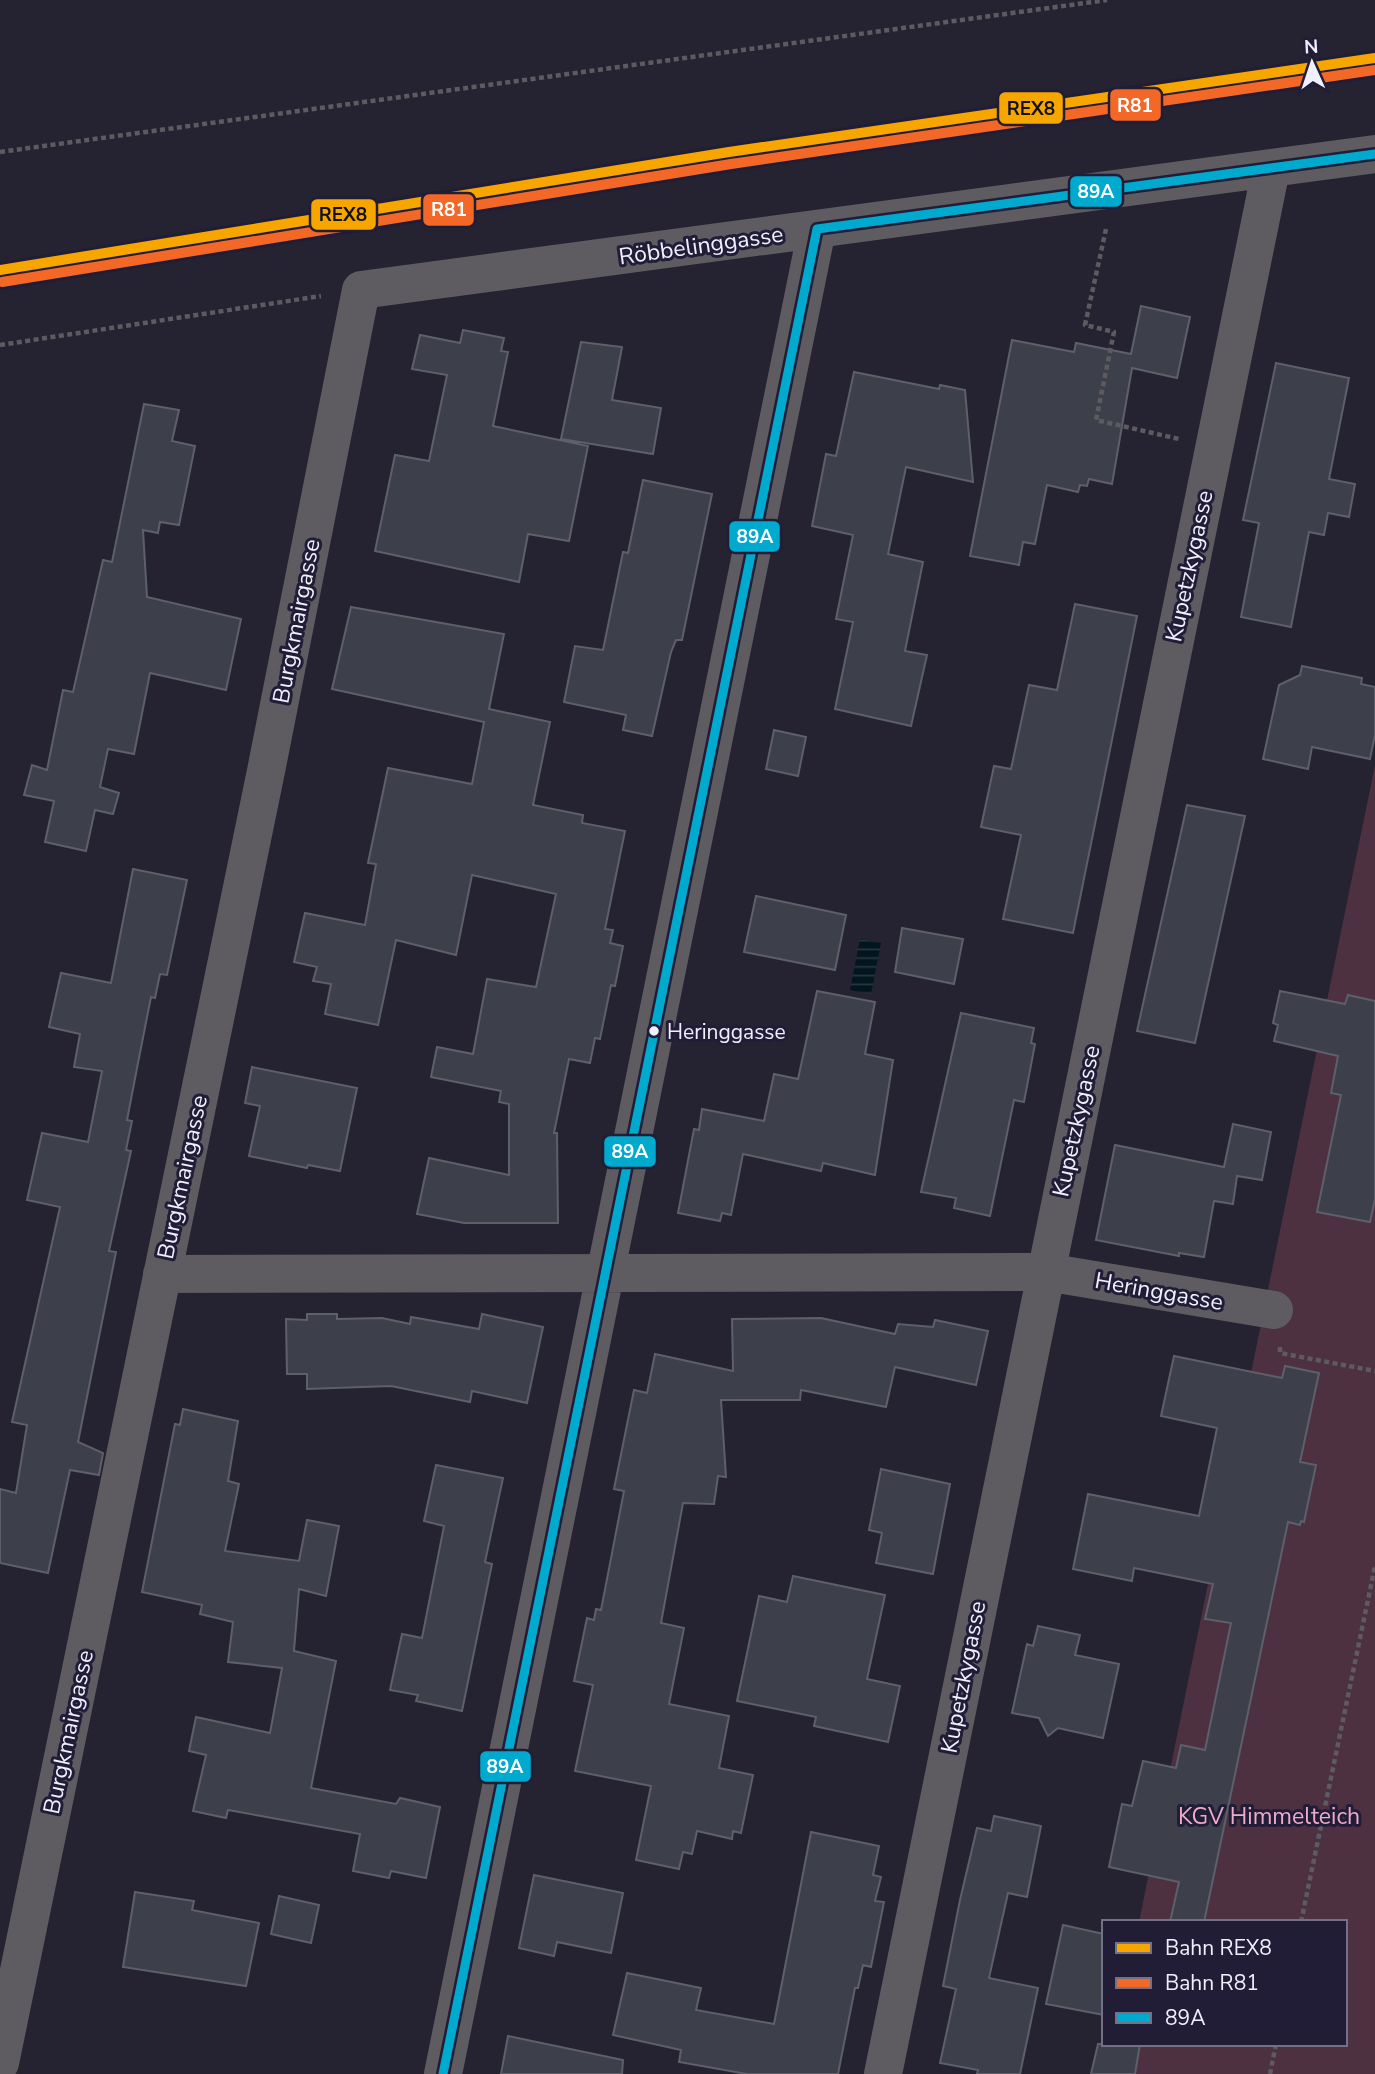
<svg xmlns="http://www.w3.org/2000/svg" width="1375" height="2074" font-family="'Nunito Sans',sans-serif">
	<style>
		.green { fill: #4e3141 }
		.water { fill: url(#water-rules) }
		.building { fill: #3d404b; stroke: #5d5f6b; stroke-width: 2 }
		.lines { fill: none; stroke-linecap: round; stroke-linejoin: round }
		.path { stroke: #5d5b61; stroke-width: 4.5; stroke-dasharray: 5 3.5; stroke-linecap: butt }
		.minor { stroke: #5e5b61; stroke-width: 38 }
		.bus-1-casing { stroke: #211d37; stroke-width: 14 }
		.bus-1 { stroke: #00a9ce; stroke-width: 9 }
		.rail-1-casing { stroke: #211d37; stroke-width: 16 }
		.rail-2-casing { stroke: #211d37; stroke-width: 16 }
		.rail-1 { stroke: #f7a600; stroke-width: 10 }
		.rail-2 { stroke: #f36827; stroke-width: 10 }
		.bus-dot { fill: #efeffd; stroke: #211d37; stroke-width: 2.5 }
		.labels { text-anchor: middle; stroke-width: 6; stroke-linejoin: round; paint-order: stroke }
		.bus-label { font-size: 21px; fill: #efeffd; stroke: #211d37; text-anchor: start }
		.street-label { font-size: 23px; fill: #efeffd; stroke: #211d37 }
		.park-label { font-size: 23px; fill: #edaac9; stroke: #211d37 }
		.line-badge { stroke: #211d37; stroke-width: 2.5 }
		.badge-label { font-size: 19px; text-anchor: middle; font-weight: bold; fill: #fff }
		.pale-badge-label { font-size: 19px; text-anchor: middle; font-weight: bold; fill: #111 }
	</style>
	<defs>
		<pattern id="water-rules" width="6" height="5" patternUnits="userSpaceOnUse" patternTransform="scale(1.75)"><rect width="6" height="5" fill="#03151f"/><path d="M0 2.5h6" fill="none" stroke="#283740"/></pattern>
	</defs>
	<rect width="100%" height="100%" fill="#252331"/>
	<path class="green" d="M1375,765V2074H1108L1114,2044H1345V1922H1139Z"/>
	<path class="water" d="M860,939L881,943L871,994L850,990Z"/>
	<path class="building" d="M1141,306L1190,317L1177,378L1132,368L1112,484L1089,479L1087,486L1080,485L1078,492L1047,485L1035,544L1023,542L1019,565L970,556L1012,340L1074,352L1076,343L1131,354Z
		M463,330L504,338L501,351L508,352L493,426L588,446L569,541L528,534L519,582L375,551L395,455L429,461L447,375L412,369L420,335L460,343Z
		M581,342L622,347L612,400L661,408L653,454L561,439Z
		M1276,363L1349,378L1329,479L1355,484L1349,517L1328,513L1324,535L1309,532L1291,627L1241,617L1259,523L1243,520Z
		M854,372L939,389L940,385L965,390L973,482L906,467L888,554L923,562L905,651L927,655L911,726L835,709L853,622L836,619L853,535L812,526L826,454L836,456Z
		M144,404L179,410L172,441L195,446L179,525L160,522L158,533L143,530L147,597L241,619L226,690L150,673L134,754L108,749L100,787L119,793L113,814L95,810L86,851L45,842L54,801L24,795L32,765L47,770L63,690L73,692L103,560L112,562Z
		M643,480L712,494L682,640H676L671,652L652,736L623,730L626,715L564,702L575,646L603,650L623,552L628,553Z
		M1075,604L1137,616L1073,933L1003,919L1021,835L981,827L994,766L1011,769L1029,685L1057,690Z
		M351,607L504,634L489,709L550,722L533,805L583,815L582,823L625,831L605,929L613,930L610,943L623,946L615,986L611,985L600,1039L595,1038L590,1063L569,1059L554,1133H557L558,1223H464L417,1214L429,1158L509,1175V1104L499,1102L501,1091L431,1077L437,1047L473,1054L487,979L536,987L556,894L472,875L456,955L396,940L378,1025L325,1014L331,984L313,981L317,967L294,962L305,913L365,925L376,864L368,863L388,768L472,784L484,722L332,689Z
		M1302,666L1362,678L1361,684L1375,687V735L1370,759L1312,747L1308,769L1263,759L1279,685L1300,675Z
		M774,730L806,737L798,776L766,769Z
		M1187,805L1245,816L1195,1043L1137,1031Z
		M133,869L187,880L167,975L160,974L155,998L151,997L138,1063L127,1120L132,1121L126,1150L131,1151L109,1251L116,1252L78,1442L103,1453L99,1475L70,1470L48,1573L0,1563V1489L16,1493L27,1425L12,1422L60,1207L27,1200L42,1133L88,1142L102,1071L74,1067L80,1034L49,1027L61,973L111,983Z
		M756,896L846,915L835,970L744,952Z
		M902,928L963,939L954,984L895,972Z
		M817,991L875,1002L865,1054L893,1060L875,1175L823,1163L821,1171L743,1154L731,1215L722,1213L720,1221L678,1213L694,1129L699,1130L702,1109L764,1121L774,1074L798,1079Z
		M1280,991L1345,1004L1348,995L1375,1001V1199L1370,1222L1317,1212L1341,1095L1331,1093L1338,1056L1274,1041L1278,1025L1273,1023Z
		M961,1013L1034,1028L1031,1043L1035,1044L1024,1102L1014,1100L990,1216L954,1208L956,1198L921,1192Z
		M252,1067L357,1088L340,1171L308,1165L307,1168L249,1156L260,1106L245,1103Z
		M1233,1124L1271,1132L1262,1180L1237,1176L1233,1204L1214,1201L1204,1257L1179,1253V1256L1096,1240L1115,1145L1224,1167Z
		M307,1314H337V1319L382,1318L410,1324L411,1317L479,1329L482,1314L543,1327L527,1403L472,1391L470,1402L391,1386L307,1389V1374H287L286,1319L307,1320Z
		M821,1318L895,1334L898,1324L933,1327L935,1320L988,1331L976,1385L895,1367L886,1407L801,1390L800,1400H721L726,1477L718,1476L714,1504L683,1503L661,1623L684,1628L669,1704L729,1716L719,1768L753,1775L741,1833L733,1831L732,1839L697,1831L692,1854L683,1852L679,1869L636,1860L651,1786L575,1771L593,1685L574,1681L587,1618L594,1620L596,1609L601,1610L624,1491L614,1489L634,1390L647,1393L655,1354L733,1371L732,1319Z
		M1174,1356L1282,1378L1285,1366L1319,1373L1300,1462L1316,1465L1304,1522L1301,1521L1300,1525L1288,1522L1204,1922H1170L1179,1882L1109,1867L1122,1804L1132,1806L1143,1761L1176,1768L1181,1745L1205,1750L1231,1623L1205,1619L1213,1584L1134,1568L1132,1581L1073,1569L1088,1494L1199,1516L1217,1428L1161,1416Z
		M183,1409L238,1421L228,1481L239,1484L225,1551L299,1561L307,1520L339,1526L326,1596L299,1589L294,1651L336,1661L311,1788L396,1804L400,1798L440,1807L426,1878L391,1871L389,1878L353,1871L360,1834L228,1810L226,1818L193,1811L206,1755L189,1751L196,1717L270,1733L282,1668L228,1662L233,1622L200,1614L202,1605L142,1592L175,1424L180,1425Z
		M436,1465L503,1478L485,1562L492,1564L462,1711L416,1701L418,1695L390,1690L402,1634L422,1638L444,1526L424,1521Z
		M881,1469L950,1484L933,1574L876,1563L882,1533L869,1530Z
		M793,1576L885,1595L867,1679L900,1686L888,1742L814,1726L816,1717L737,1701L759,1596L787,1602Z
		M1038,1626L1080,1635L1075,1655L1119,1664L1103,1738L1058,1728L1048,1736L1039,1718L1012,1713L1027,1644L1033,1646Z
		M994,1816L1041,1826L1027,1897L1008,1893L989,1978L1038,1988L1020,2074H977L978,2070L940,2063L956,1989L943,1986L960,1900L977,1828L991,1831Z
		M811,1832L879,1846L873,1875L881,1877L875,1901L884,1902L871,1967L863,1965L858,1988H855L838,2074H747L679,2062L681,2050L613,2035L627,1973L701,1988L696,2010L774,2024Z
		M534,1875L623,1893L611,1953L557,1942L554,1956L519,1948Z
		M135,1892L194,1901L192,1910L259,1923L246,1986L123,1967Z
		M279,1896L319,1905L311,1943L271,1934Z
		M1063,1925L1104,1934V2015L1046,2004Z
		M508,2036L623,2060L622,2074H501Z
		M1098,2044H1140L1135,2074H1091Z"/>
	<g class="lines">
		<path class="path" d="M0,152L1107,0
			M1106,229L1085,325L1114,332L1096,420L1179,439
			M0,345L321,296
			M1280,1347V1353L1375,1371
			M1301,1922L1375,1566
			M1270,2074L1276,2044"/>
		<path class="minor" d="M162,1274L1046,1272L1274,1310
			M0,2063L266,771L361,290L1375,154
			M443,2074L817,229
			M883,2074L1271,169"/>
		<g class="bus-1-casing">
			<path id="bus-1" d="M817,229L1375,154
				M443,2074L817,229"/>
		</g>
		<use href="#bus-1" class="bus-1"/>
		<g class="rail-1-casing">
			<path id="rail-1" d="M0,270L729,152L1375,58"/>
		</g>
		<g class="rail-2-casing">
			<path id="rail-2" d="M2,282L731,164L1375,70"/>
		</g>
		<use href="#rail-1" class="rail-1"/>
		<use href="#rail-2" class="rail-2"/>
	</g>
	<circle class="bus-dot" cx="654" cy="1031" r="6"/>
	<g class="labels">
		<g class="bus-label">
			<text x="667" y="1039">Heringgasse</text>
		</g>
		<g class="street-label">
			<text transform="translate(701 245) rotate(-8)" y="8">Röbbelinggasse</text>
			<text transform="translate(1189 566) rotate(-78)" y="8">Kupetzkygasse</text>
			<text transform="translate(296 621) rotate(-79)" y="8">Burgkmairgasse</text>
			<text transform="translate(1076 1121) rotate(-78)" y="8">Kupetzkygasse</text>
			<text transform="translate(182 1177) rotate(-78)" y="8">Burgkmairgasse</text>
			<text transform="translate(1159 1291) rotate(10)" y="8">Heringgasse</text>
			<text transform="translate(963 1677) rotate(-79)" y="8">Kupetzkygasse</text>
			<text transform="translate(68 1732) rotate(-78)" y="8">Burgkmairgasse</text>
		</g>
		<g class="park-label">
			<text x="1269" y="1824">KGV Himmelteich</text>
		</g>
	</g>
	<g class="line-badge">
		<rect x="1109" y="88" width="53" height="34" rx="7" fill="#f36827"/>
		<rect x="998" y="91" width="66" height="34" rx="7" fill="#f7a600"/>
		<rect x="1069" y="175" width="54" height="33" rx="7" fill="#00a9ce"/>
		<rect x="422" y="193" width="53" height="34" rx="7" fill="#f36827"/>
		<rect x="310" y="198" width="67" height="33" rx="7" fill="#f7a600"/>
		<rect x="728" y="520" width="53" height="33" rx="7" fill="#00a9ce"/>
		<rect x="603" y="1135" width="54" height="33" rx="7" fill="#00a9ce"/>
		<rect x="479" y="1750" width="53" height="33" rx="7" fill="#00a9ce"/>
	</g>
	<g class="badge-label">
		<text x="1135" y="112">R81</text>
		<text x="1096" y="198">89A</text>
		<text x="449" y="216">R81</text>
		<text x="755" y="543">89A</text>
		<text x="630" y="1158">89A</text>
		<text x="505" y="1773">89A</text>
	</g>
	<g class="pale-badge-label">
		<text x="1031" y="115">REX8</text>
		<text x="343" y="221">REX8</text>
	</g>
	<rect x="1102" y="1920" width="245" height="126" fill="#211d37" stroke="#737186" stroke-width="2"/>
	<rect x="1116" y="1943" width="35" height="10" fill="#f7a600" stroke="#737186" stroke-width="2"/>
	<text x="1165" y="1955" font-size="21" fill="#efeffd">Bahn REX8</text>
	<rect x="1116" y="1978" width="35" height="10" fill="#f36827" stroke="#737186" stroke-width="2"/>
	<text x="1165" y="1990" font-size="21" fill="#efeffd">Bahn R81</text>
	<rect x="1116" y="2013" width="35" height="10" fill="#00a9ce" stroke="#737186" stroke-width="2"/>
	<text x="1165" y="2025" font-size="21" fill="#efeffd">89A</text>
	<g transform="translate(1312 63) rotate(357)" stroke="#211d37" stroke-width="5" paint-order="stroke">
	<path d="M0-5L12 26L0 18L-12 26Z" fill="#efeffd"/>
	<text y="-10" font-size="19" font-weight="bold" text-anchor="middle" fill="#efeffd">N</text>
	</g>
</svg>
